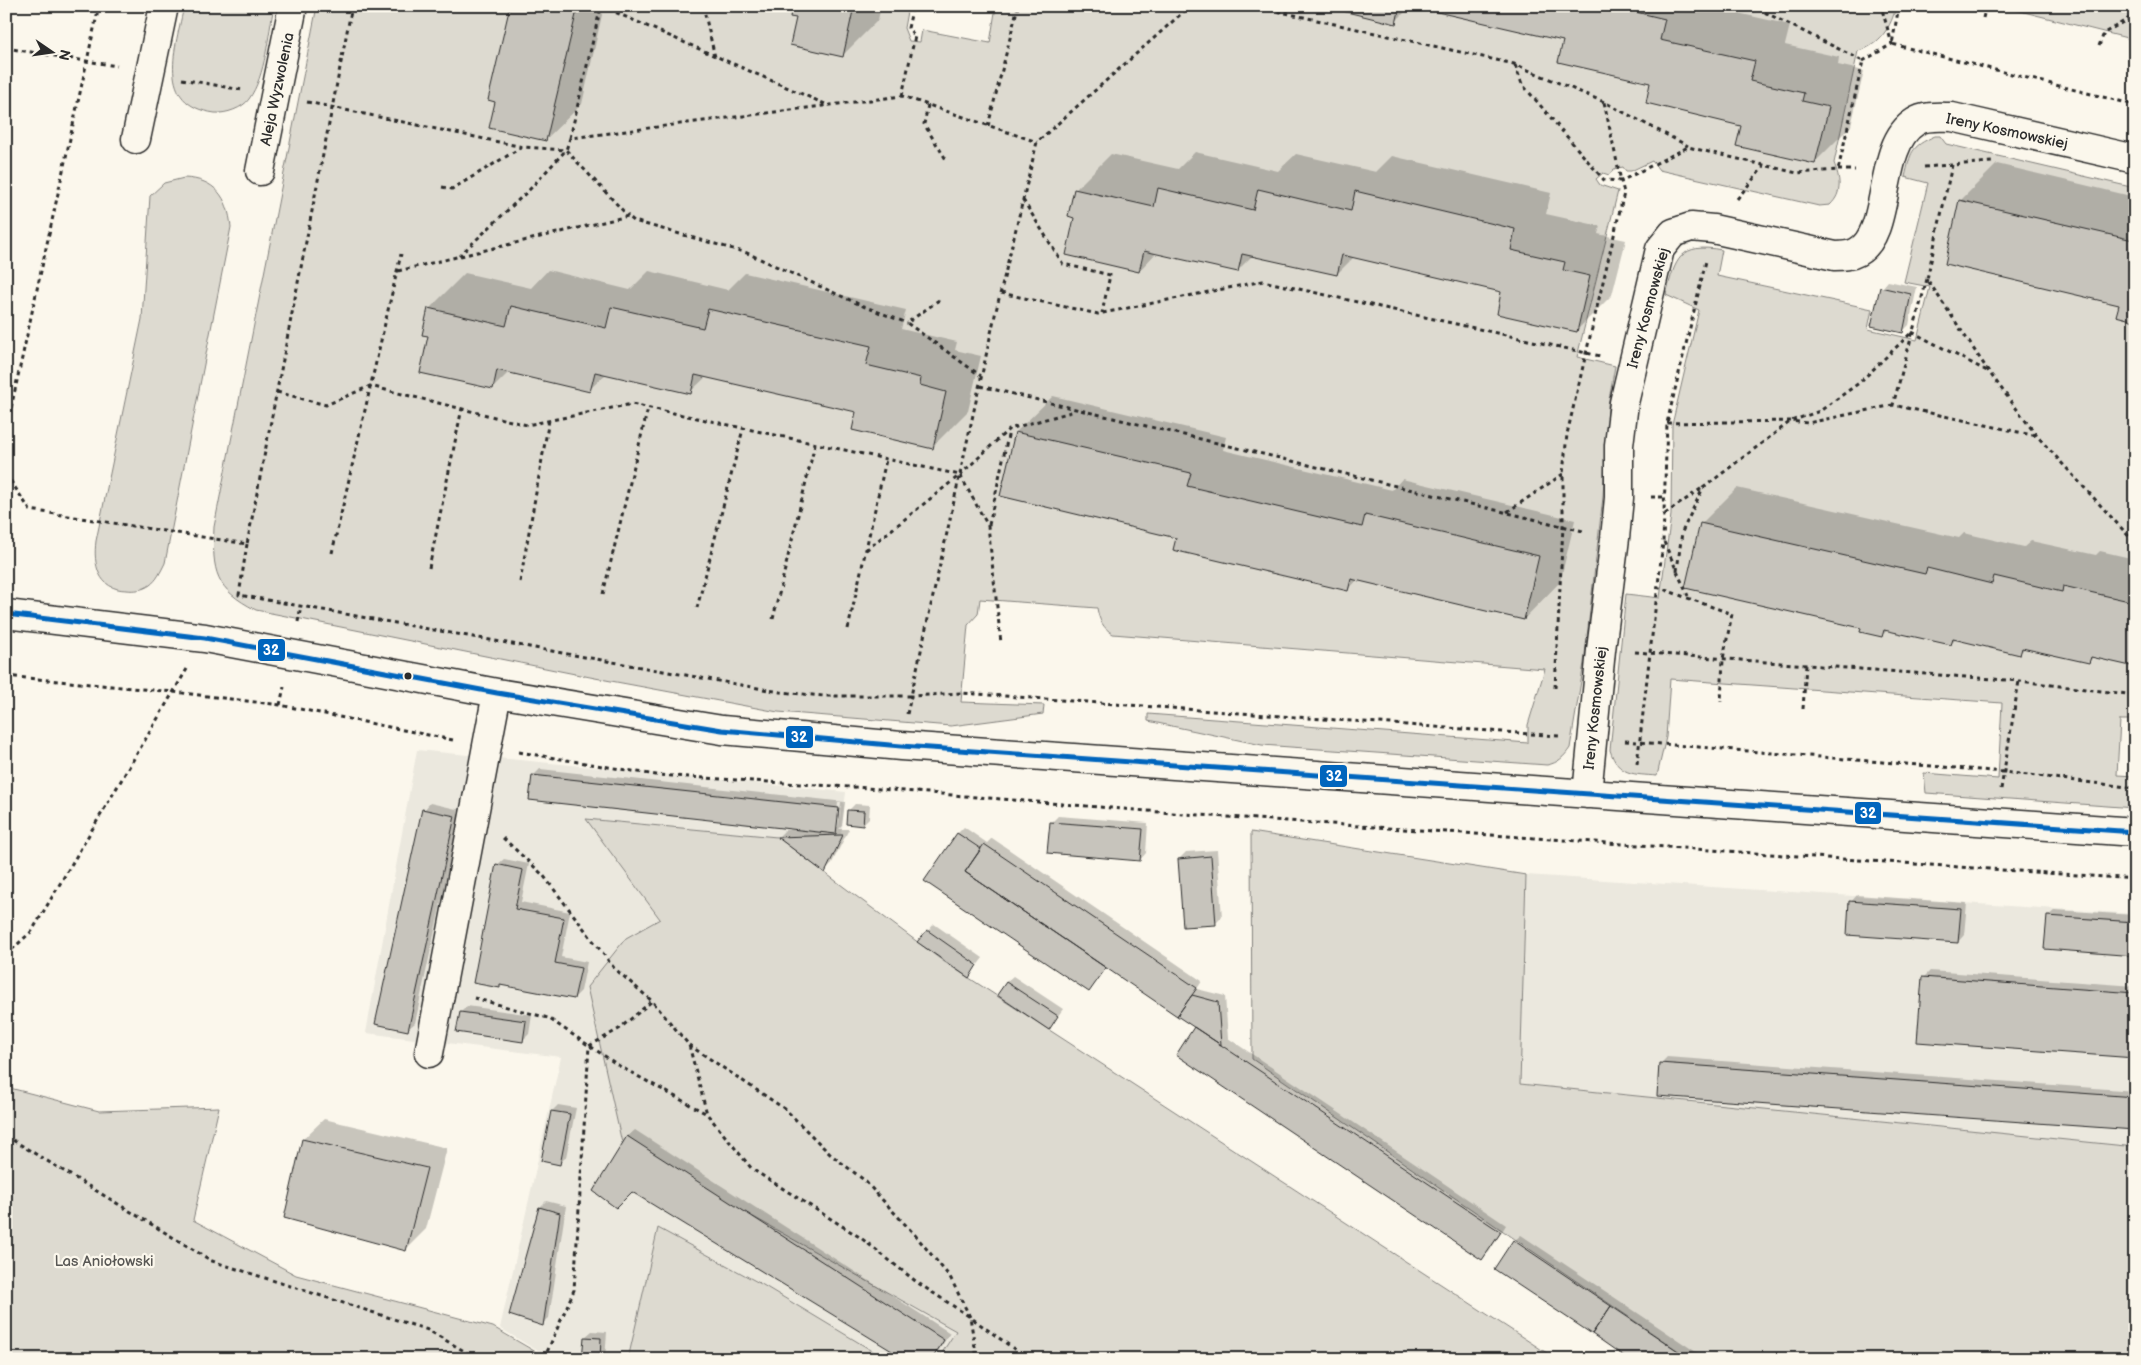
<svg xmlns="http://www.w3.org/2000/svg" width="2141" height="1365" font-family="'Balsamiq Sans',sans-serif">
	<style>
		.built { fill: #ebe8de }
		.green { fill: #dddad0; stroke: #84827e }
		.shadow { fill: #0003; fill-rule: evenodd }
		.building { fill: #c7c4bc; stroke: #2b2b2b }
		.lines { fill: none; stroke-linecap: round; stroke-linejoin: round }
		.minor-casing { stroke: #2b2b2b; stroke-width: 31 }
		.path { stroke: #2b2b2b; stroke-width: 3; stroke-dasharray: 4 4; stroke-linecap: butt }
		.minor { stroke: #fbf7ec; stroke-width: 28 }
		.bus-1-casing { stroke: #fbf7ec; stroke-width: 9 }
		.bus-1 { stroke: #0065bd; stroke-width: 5 }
		.bus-dot { fill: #2b2b2b; stroke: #fbf7ec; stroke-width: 2 }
		.labels { text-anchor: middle; stroke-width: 4.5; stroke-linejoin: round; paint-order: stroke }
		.street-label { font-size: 15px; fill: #2b2b2b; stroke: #fbf7ec }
		.park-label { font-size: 15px; fill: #585754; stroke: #fbf7ec }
		.line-badge { stroke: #fbf7ec; stroke-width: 2 }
		.badge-label { font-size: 14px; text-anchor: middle; font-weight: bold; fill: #fff }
	</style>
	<rect width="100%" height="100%" fill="#fbf7ec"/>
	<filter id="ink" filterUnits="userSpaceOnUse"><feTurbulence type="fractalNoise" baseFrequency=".02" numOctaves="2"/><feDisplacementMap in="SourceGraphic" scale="10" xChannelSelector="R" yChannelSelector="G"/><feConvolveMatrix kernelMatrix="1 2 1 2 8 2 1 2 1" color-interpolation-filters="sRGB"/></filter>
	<g filter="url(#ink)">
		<path class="built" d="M417,750L846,792L841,835L777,837L587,819L660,919L626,938L623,1143L956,1331L938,1359H886L763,1285L658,1228L628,1359H551L500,1328L561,1057L366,1033Z
			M1526,875L2135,914V1147L1520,1084Z"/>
		<path class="green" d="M184,6H274C268,35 266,75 249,99C243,108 226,114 215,113C154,105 176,46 184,6Z
			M317,6H908L904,28L909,41L920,42L922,30L990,43L996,6H1896C1892,26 1879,46 1858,51L1834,163C1840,178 1843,193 1830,205L1819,206L1659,170L1652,161L1631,171H1626L1623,167L1614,169L1609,175L1603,173L1596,179L1600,185L1618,191L1577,357L1615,366L1608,405L1603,497L1584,663L1570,748C1564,757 1558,763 1547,765L1262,745L1148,721V714L1528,743V725L1545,669L1113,634C1103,628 1099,620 1097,608L980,599L978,614L968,625L961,702L1044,705L1043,714L951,726L778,712L595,678L256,610C215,589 212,572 214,527Z
			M2000,6H2135V40Z
			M1935,136H1940L1946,144L2135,188V720H2120L2117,775L2135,776V808L1926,793L1924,773L1998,779L2002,703L1670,679L1666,737L1657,776C1634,774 1618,776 1610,750L1626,594L1660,598L1671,515L1672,425L1699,310L1666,295C1675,259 1680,242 1722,250L1717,276L1872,309L1868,329L1917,340L1930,287L1904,282L1928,183L1905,177C1911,152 1910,147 1935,136Z
			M184,178C215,179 228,197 231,227L165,563C161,571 157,580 150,585C143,590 134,591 127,590C98,590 93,564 96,541L142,319L150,196L164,183Z
			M586,819L777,837L943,961L1556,1359H938L956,1331L622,1143L587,987L626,938L660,919Z
			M1251,832L1526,875L1520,1084L2135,1147V1359H1690L1252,1059Z
			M6,1087L99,1111L219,1107L193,1220L296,1275L493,1327L548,1359H6Z
			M658,1228L763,1285L886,1359H628Z"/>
		<path class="shadow" d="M511,6H604L582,104L545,140L496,101Z
			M793,6H881L878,20L842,56L798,17Z
			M1325,6H1411L1395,22Z
			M1416,6H1707L1790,25L1785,45L1839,57L1838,65L1864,71L1851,126L1815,162L1742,125L1565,41Z
			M1195,152L1278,171L1296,154L1376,172L1392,156L1551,193L1546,214L1600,226L1598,234L1626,240L1612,295L1576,331L1503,291L1354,257L1337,274L1253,255L1237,271L1157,252L1139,271L1076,217L1075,190L1111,154L1178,169Z
			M1997,164L2135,197V319L2120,304L1961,200Z
			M548,270L630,290L649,271L728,290L745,273L906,310L901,329L957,342L955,350L981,356L968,411L932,447L858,411L707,376L690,392L607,373L589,390L509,372L493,388L430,336L429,309L465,273L531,288Z
			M1888,281L1917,287L1909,325L1903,331L1882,288Z
			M1053,396L1226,437L1223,450L1392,490L1402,479L1575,520L1560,582L1524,619L1358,579L1348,590L1177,537L1016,432Z
			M1737,488L1959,538L1964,533L2024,547L2031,541L2096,555L2100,551L2135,559V666L2094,656L2089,662L2025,648L2020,653L1956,639L1951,644L1888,630L1882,635L1863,627L1701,524Z
			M540,769L845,802L842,826L839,829H849L831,865L825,871L779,836L785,830H800V828L533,776ZM838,802H841L838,827H836Z
			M430,803L461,810L415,1023L408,1029L424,810Z
			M855,804L870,805L869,818L862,825L849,810Z
			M1058,816L1148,823L1146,853L1140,860L1051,823Z
			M964,827L987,843L992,838L1202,981L1197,989L1225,996L1228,1038L1506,1225L1489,1252L1482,1258L1196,1027L1107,967L1089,991L926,881L958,833Z
			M1217,850L1222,917L1215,924L1179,859L1186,852Z
			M504,859L529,864L521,902L570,912L561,957L587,962L581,991L574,998L502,984L499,987L497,865Z
			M1857,895L1967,903L1964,935L1958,942L1851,902Z
			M2055,910L2135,915V954L2048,916Z
			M934,924L983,958L969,976L928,931Z
			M1930,971L2135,986V1057L1923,978Z
			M1013,976L1063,1009L1049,1028L1006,982Z
			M467,1006L532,1015L529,1034L523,1040L461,1012Z
			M1667,1057L2135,1091V1128L1660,1064Z
			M558,1105L576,1108L566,1157L559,1164L552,1111Z
			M324,1119L447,1148L426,1229L406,1249L303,1139Z
			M635,1130L950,1333L933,1359H907L632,1190L595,1191L628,1136Z
			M546,1201L566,1206L549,1318L542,1324L540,1207Z
			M1521,1235L1702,1356L1700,1359H1630L1514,1241Z
			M592,1331L607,1332L605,1359H583L585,1337Z"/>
		<path class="building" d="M510,6H578L546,141L489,128L495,102L488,100Z
			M792,6H854L843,57L790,45L796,18L790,17Z
			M1322,6H1400L1396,24Z
			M1411,6H1611L1665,19L1660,40L1755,61L1750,81L1804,93L1802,101L1829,107L1815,164L1736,146L1741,126L1646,103L1650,83L1558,62L1563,41Z
			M1158,188L1253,210L1258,189L1351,211L1355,191L1515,229L1511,250L1565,262L1563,270L1590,276L1577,332L1497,314L1501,292L1342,255L1337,275L1242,254L1238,272L1144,251L1139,272L1066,255L1074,218L1068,216L1074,189L1154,207Z
			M1959,200L2133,240L2129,254L2135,255V321L2116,316L2119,305L1945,264Z
			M1880,287L1911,294L1903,333L1871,326Z
			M511,306L606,328L611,307L703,328L708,309L871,346L866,365L921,378L920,385L946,392L933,449L852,430L856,412L695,375L691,394L595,372L590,392L497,370L493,389L420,373L428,336L422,335L428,308L506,326Z
			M1015,432L1191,473L1187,486L1362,527L1365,515L1539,556L1524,620L1351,579L1348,591L1173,550L1176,538L1000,496Z
			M1700,523L1925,574L1927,568L1992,584L1994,576L2062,592L2063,586L2129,601L2131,593H2135V667L2091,657L2089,663L2022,648L2020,655L1953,639L1951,645L1884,630L1882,637L1860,632L1861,628L1685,588Z
			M532,775L839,808L836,834L529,800Z
			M422,809L455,816L408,1031L375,1024Z
			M847,810L864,811L863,826L846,824Z
			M1050,822L1143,829L1140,861L1047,853Z
			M957,833L981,849L965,872L1106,968L1089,992L924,881Z
			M841,835H843L825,873L777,837Z
			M984,844L1197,988L1177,1016L965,872Z
			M1211,856L1216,925L1183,927L1178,859Z
			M496,864L523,870L515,909L564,918L555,963L581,968L574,999L500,985V988L473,983Z
			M1849,901L1961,909L1958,943L1847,935Z
			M2047,916L2135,922V956L2044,949Z
			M927,930L977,965L969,978L917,942Z
			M1922,977L2135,993V1058L1917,1042Z
			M1006,982L1058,1016L1049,1030L997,995Z
			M1192,995L1218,1002L1221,1045L1177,1016Z
			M460,1012L526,1021L523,1042L456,1032Z
			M1194,1027L1501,1232L1482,1260L1176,1055Z
			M1659,1063L2135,1097V1130L1657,1096Z
			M551,1111L570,1114L560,1165L541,1161Z
			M627,1136L944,1340L932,1359H905L632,1192L616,1208L593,1191Z
			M302,1139L427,1168L406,1251L284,1218Z
			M539,1207L560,1213L543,1326L509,1315Z
			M1513,1240L1611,1306L1592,1334L1494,1269Z
			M1611,1306L1690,1359H1628L1592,1334Z
			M584,1337L601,1338L600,1359H582Z"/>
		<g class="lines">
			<g class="minor-casing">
				<path id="minor" d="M136,139L164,6
					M260,171L293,6
					M6,614L205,638L497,693L722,730L901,746L2135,832
					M1587,794L1601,650L1615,538L1619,498V445L1624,403L1660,249L1673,233L1691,227L1713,229L1835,256C1843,256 1850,256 1857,252C1893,233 1876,146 1915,122C1925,115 1941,117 1952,117L2135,159
					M429,1053L497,693"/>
			</g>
			<path class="path" d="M703,6L715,57
				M1254,6L1514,64L1604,102L1688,146
				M1899,6L1892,44L2135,105
				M1287,13L1288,6
				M1983,18L1986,6
				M2099,46L2104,33L2135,15
				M6,48L117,66
				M1863,61L1892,44L1881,6
				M1515,65L1522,84L1604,180L1621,181L1604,102
				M182,79L242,90
				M902,96L915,36L908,28L913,6
				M307,102L523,147L566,150L628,216
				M928,105L924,124L947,161
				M988,126L1018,6
				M570,138L601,6L825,104
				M1952,165L1927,279L1989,372L2037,436L2135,543
				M1924,167L1992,162
				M1838,170H1855
				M442,187L452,189L522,147
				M1737,199L1764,166
				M1023,200L1063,264L1110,275L1102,313
				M459,256L530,189L566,150L570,138L902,96L1037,142
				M398,271L628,216L634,221L747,253L863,306L907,323
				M1927,279L1893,405L2037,436
				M1001,293L1098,314L1263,281L1600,356
				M939,300L907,323L981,376
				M1912,332L1987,371
				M980,386L1583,531
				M277,392L326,405L370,386L527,425L632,404L960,475L988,526L1001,643
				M1667,423L1791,421L1808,423L1893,405
				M6,431L99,6
				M6,474L30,510L247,544L352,6
				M1651,497H1665
				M1507,512L1563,474
				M1665,514L1702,488
				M989,525L1009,431
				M1664,542L1688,596
				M247,544L239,595L780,692L824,696H911L995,315L1037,142L1190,6
				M866,550L960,475L1009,429L1075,411
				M332,553L401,254
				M429,568L462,408
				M1677,571L1682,532L1703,488L1791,421L1820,411L1859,383L1912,332
				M520,582L549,420
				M1657,587L1732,614L1723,659L1721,702
				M603,594L648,408
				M697,608L743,429
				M773,619L815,444
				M298,622L301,606
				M848,629L886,460
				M1635,652L2019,681L2135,695
				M6,676L174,692L280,705L453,740
				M1555,688L1563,526V474L1567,434L1624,193L1621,181L1688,147L1797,173L1838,170L1863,61L1752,6
				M280,705L284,687
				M1803,709L1806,665
				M907,714L911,696L962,693L1559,736
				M1625,741L2004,772L2135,788
				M519,752L656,775L867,788L1184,814L2135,879
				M1637,764L1663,542L1667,423L1706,261
				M2001,789L2019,681
				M503,838L543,875L614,968L652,1001L689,1045L707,1114
				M6,955L32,931L187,669
				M474,998L548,1018L621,1067L707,1114L752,1169L861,1238L918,1283L970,1317L977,1359
				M689,1045L785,1109L830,1154L864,1180L915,1235L950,1277L970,1317L1028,1359
				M6,1136L212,1261L428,1330L478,1359
				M544,1359L574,1290L589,1046L619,1029L652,1001"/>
			<use href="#minor" class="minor"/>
			<g class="bus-1-casing">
				<path id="bus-1" d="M6,614L205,638L497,693L722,730L901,746L2135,832"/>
			</g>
			<use href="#bus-1" class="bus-1"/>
		</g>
	</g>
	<circle class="bus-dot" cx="408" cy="676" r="4.5"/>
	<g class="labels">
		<g class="street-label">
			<text transform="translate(277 89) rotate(-78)" y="5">Aleja Wyzwolenia</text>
			<text transform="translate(2007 131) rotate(12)" y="5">Ireny Kosmowskiej</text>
			<text transform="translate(1648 308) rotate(-75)" y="5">Ireny Kosmowskiej</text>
			<text transform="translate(1595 708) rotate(-84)" y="5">Ireny Kosmowskiej</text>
		</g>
		<g class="park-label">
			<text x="104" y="1266">Las Aniołowski</text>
		</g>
	</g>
	<g class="line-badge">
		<rect x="257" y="638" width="29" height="24" rx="5" fill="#0065bd"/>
		<rect x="785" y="725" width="29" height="24" rx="5" fill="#0065bd"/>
		<rect x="1319" y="764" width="29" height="24" rx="5" fill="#0065bd"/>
		<rect x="1854" y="801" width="28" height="24" rx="5" fill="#0065bd"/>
	</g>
	<g class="badge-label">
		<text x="271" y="655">32</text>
		<text x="799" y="742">32</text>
		<text x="1334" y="781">32</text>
		<text x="1868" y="818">32</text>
	</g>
	<rect width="2141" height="1365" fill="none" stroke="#fbf7ec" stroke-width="25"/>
	<rect x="12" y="12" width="2116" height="1340" fill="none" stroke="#2b2b2b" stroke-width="2" filter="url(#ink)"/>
	<g transform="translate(52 52) rotate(103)" stroke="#fbf7ec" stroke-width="4" paint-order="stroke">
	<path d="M0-4L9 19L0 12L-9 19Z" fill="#2b2b2b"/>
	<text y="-8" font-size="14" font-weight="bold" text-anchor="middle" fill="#2b2b2b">N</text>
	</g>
</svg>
